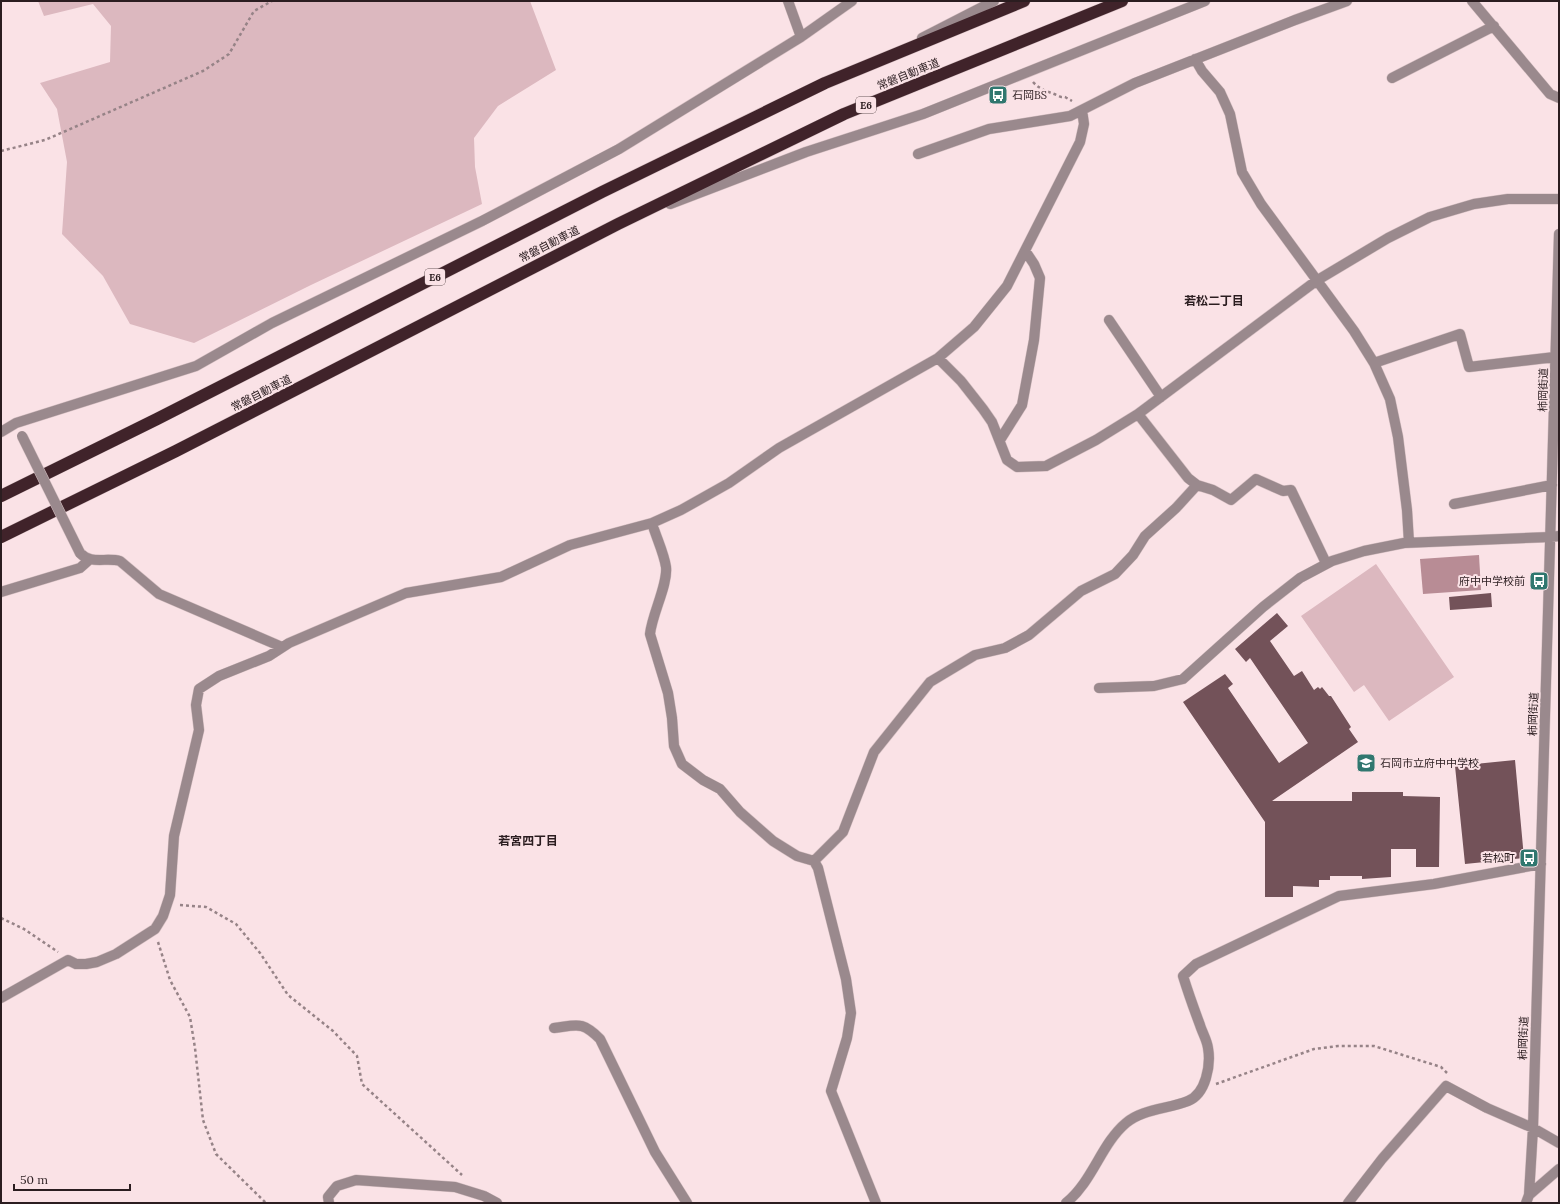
<svg xmlns="http://www.w3.org/2000/svg" width="1560" height="1204" font-family="Lora,'Noto Sans JP',serif">
	<style>
		.green { fill: #dcb8bf }
		.water { fill: #b88c95 }
		.building { fill: #735259 }
		.lines { fill: none; stroke-linecap: round; stroke-linejoin: round }
		.minor-casing { stroke: #d5bfc2; stroke-width: 11 }
		.highway-casing { stroke: #d5bfc2; stroke-width: 13 }
		.path { stroke: #968387; stroke-width: 2.5; stroke-dasharray: 3 3; stroke-linecap: butt }
		.minor { stroke: #9a898d; stroke-width: 10 }
		.highway { stroke: #40232a; stroke-width: 12 }
		.minor-bridge-casing { stroke: #d5bfc2; stroke-width: 11; stroke-linecap: butt }
		.minor-bridge { stroke: #9a898d; stroke-width: 10 }
		.labels { text-anchor: middle; stroke-width: 4; stroke-linejoin: round; paint-order: stroke }
		.shield { fill: #fae2e6; stroke: #69585b; stroke-width: 1 }
		.shield-label { font-size: 10px; font-weight: bold; fill: #2b1d20 }
		.street-label { font-size: 11px; fill: #2b1d20; stroke: #fae2e6 }
		.poi-label { font-size: 11px; fill: #2b1d20; stroke: #fae2e6; text-anchor: start }
		.neighbourhood-label { font-size: 12px; font-weight: bold; fill: #2b1d20; stroke: #fae2e6 }
	</style>
	<rect width="100%" height="100%" fill="#fae2e6"/>
	<path class="green" d="M38,1H530L556,70L498,106L474,138L475,167L482,204L311,285L194,343L130,324L103,276L62,234L67,162L57,109L40,83L110,62L111,26L93,4L44,16Z
		M1376,564L1454,677L1389,721L1364,685L1354,692L1301,616Z"/>
	<path class="water" d="M1479,555L1481,590L1423,594L1420,559Z"/>
	<path class="building" d="M1491,593L1492,607L1450,610L1449,597Z
		M1277,613L1288,626L1270,641L1294,676L1302,671L1314,690L1318,687L1320,689L1322,687L1329,696H1331L1351,727L1349,729L1358,742L1272,801H1352V792H1403V796L1440,797L1439,867H1416V849H1391V877L1362,879V876H1330V880H1319V887L1293,886V897H1265V822L1183,702L1225,674L1233,684L1228,688L1279,763L1308,743L1250,658L1246,662L1235,649Z
		M1515,760L1524,858L1465,864L1455,766Z"/>
	<g class="lines">
		<g class="minor-casing">
			<path id="minor" d="M788,1L801,37
				M1472,1L1550,94L1559,98
				M922,38L994,1
				M1195,59L1202,71L1220,92L1230,114L1242,172L1261,204L1354,331L1374,363L1390,399L1398,437L1407,510L1409,543
				M1392,78L1494,26
				M918,154L989,129L1070,116L1135,83L1295,20L1347,1
				M670,204L806,152L923,114L1205,1
				M1109,320L1161,397
				M938,358L961,381L983,409L992,422L1007,460L1017,467L1046,466L1096,440L1138,414L1316,281L1388,238L1430,217L1474,204L1508,199H1559
				M1374,363L1460,334L1469,367L1555,357
				M1138,414L1188,478L1197,485L1213,490L1231,500L1256,479L1283,491L1291,490L1326,563
				M1,432L16,423L196,366L272,323L482,221L619,149L801,37L852,1
				M1000,440L1022,405L1034,340L1040,278L1034,264L1026,252
				M1454,504L1552,485
				M652,523C656,537 664,553 666,567C668,585 652,614 650,634L668,693L672,718L674,746L682,764L703,780L720,789L740,812L773,841L797,856L814,861L818,868L846,979L851,1013L847,1038L831,1091L876,1203
				M80,553C91,565 106,557 120,561L159,594L282,647
				M1,592L80,568L89,560
				M1099,688L1154,686L1183,679L1263,607L1300,578L1332,561L1364,551L1404,543L1551,537L1559,536
				M814,861L843,832L874,752L930,682L975,655L1005,648L1029,635L1081,591L1115,574L1133,555L1145,536L1176,508L1197,485
				M1,998L68,960L76,964H86L97,962L116,954L155,929L163,916L170,895L174,836L199,730L196,705L199,689L219,676L269,656L289,643L406,593L501,577L570,545L652,523L681,510L729,483L779,448L938,358L974,327L1007,286L1080,142L1084,124L1082,110
				M554,1028C578,1025 582,1021 600,1039L655,1152L687,1203
				M1529,1195L1559,1169
				M329,1203L328,1197L337,1186L356,1180L455,1187L484,1196L497,1203
				M1066,1203C1093,1181 1101,1144 1126,1123C1142,1109 1168,1109 1188,1101C1206,1094 1211,1065 1208,1048C1207,1040 1202,1032 1200,1025C1194,1009 1188,992 1183,976L1196,964L1339,896L1434,884L1541,864
				M1348,1203L1382,1159L1446,1086L1487,1108L1533,1128L1559,1143
				M1526,1203L1529,1195L1533,1128L1559,234"/>
		</g>
		<g class="highway-casing">
			<path id="highway" d="M1,496L157,419L602,192L825,83L1024,1
				M1,537L176,451L618,224L844,114L1122,1"/>
		</g>
		<path class="path" d="M1033,82C1041,91 1051,92 1061,97H1065L1072,101
			M1,151L45,140L203,71L229,54L254,11L272,1
			M180,905L206,907L236,924L260,953L288,995L333,1031L357,1056L362,1084L462,1175
			M1,918L24,929L58,952
			M158,942L170,980L190,1017L195,1048L203,1120L216,1154L266,1203
			M1216,1084L1314,1049L1338,1046H1374L1441,1067L1447,1073"/>
		<use href="#minor" class="minor"/>
		<use href="#highway" class="highway"/>
		<g class="minor-bridge-casing">
			<path id="minor-bridge" d="M22,436L80,553"/>
		</g>
		<use href="#minor-bridge" class="minor-bridge"/>
	</g>
	<defs>
		<g id="bus-square" transform="scale(1)"><rect x="-9" y="-9" width="18" height="18" rx="4" fill="#30776f" stroke="#fae2e6"/><path d="M-5-6H5V4H4V6H2V4H-2V6H-4V4H-5ZM-3.5-4V0h7V-4ZM-3.5 1.2v1.5H-2V1.2ZM2 1.2v1.5H3.5V1.2Z" fill="#fff"/></g>
		<g id="school-square" transform="scale(1)"><rect x="-9" y="-9" width="18" height="18" rx="4" fill="#30776f" stroke="#fae2e6"/><path d="M0-5L7-2L0 1L-7-2ZM-4 1L0 2.5L4 1V4Q0 6-4 4Z" fill="#fff"/></g>
	</defs>
	<g fill-rule="evenodd">
		<use href="#bus-square" x="998" y="95"/>
		<use href="#bus-square" x="1539" y="581"/>
		<use href="#school-square" x="1366" y="763"/>
		<use href="#bus-square" x="1529" y="858"/>
	</g>
	<g class="labels">
		<g class="shield">
			<rect x="856" y="97" width="20" height="16" rx="3"/>
			<rect x="425" y="269" width="20" height="16" rx="3"/>
		</g>
		<g class="shield-label">
			<text x="866" y="109">E6</text>
			<text x="435" y="281">E6</text>
		</g>
		<g class="street-label">
			<text transform="translate(908 74) rotate(-22)" y="4">常磐自動車道</text>
			<text transform="translate(549 244) rotate(-27)" y="4">常磐自動車道</text>
			<text transform="translate(1543 390) rotate(-89)" y="4">柿岡街道</text>
			<text transform="translate(261 393) rotate(-27)" y="4">常磐自動車道</text>
			<text transform="translate(1533 714) rotate(-88)" y="4">柿岡街道</text>
			<text transform="translate(1523 1038) rotate(-88)" y="4">柿岡街道</text>
		</g>
		<g class="poi-label">
			<text x="1012" y="99">石岡BS</text>
			<text x="1525" y="585" text-anchor="end">府中中学校前</text>
			<text x="1380" y="767">石岡市立府中中学校</text>
			<text x="1515" y="862" text-anchor="end">若松町</text>
		</g>
		<g class="neighbourhood-label">
			<text x="1214" y="305">若松二丁目</text>
			<text x="528" y="845">若宮四丁目</text>
		</g>
	</g>
	<rect width="1560" height="1204" fill="none" stroke="#2b1d20" stroke-width="4"/>
	<path d="M14 1184v6h116v-6" fill="none" stroke="#2b1d20" stroke-width="2"/>
	<text x="20" y="1184" font-size="12" fill="#2b1d20" stroke="#fae2e6" stroke-width="3" paint-order="stroke">50 m</text>
</svg>
